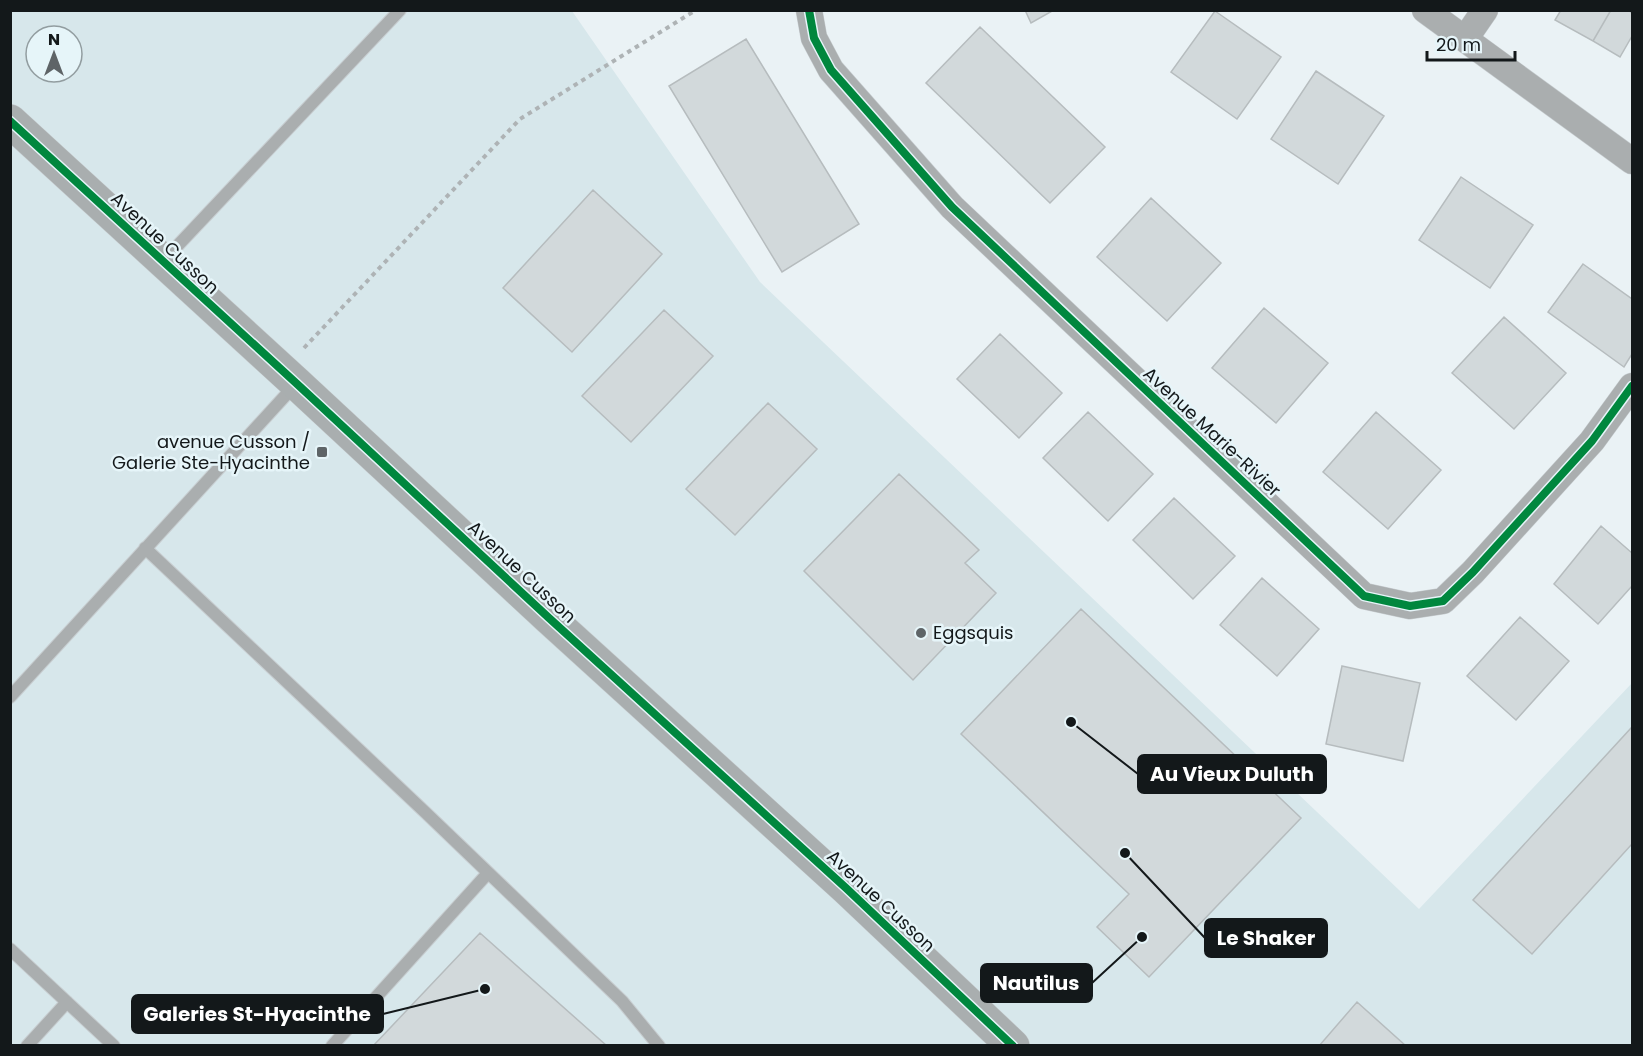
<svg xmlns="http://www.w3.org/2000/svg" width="1643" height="1056" font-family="Poppins,sans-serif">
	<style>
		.built { fill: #d7e7eb; fill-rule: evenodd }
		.building { fill: #d2d9db; stroke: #b6bcbe; stroke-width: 1.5 }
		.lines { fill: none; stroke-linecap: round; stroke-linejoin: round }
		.lane-casing { stroke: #c8ced1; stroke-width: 14 }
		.street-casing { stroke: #c8ced1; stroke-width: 27 }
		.secondary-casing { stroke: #c8ced1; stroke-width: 34 }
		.path { stroke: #aeb3b5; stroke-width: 4; stroke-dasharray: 4.5 4.5; stroke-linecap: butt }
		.lane { stroke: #aaaeaf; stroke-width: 12 }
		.street { stroke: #aaaeaf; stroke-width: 26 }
		.secondary { stroke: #a9aeaf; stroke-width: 33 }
		.cycleway-casing { stroke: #e6f5f9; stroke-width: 11 }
		.cycleway { stroke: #00873e; stroke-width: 8 }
		.poi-dot { fill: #5e6467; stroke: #e6f5f9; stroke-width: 2 }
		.labels { text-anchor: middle; stroke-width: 5; stroke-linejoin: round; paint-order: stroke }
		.street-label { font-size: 18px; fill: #13181a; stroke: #e6f5f9 }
		.poi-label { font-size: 18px; fill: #13181a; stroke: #e6f5f9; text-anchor: end }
		.leader { fill: none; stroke: #13181a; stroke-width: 2 }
		.callout-dot { fill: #13181a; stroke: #e6f5f9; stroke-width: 2 }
		.callout { fill: #13181a; stroke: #13181a; stroke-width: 2 }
		.callout-label { font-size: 20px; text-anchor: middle; font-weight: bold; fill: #fff }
	</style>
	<rect width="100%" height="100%" fill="#eaf2f5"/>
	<path class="built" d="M10,11H572L760,282L1419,909L1632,683V1045H11ZM36,36H72V72H36Z"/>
	<path class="building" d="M1025,10H1054L1031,23Z
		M1561,10H1611L1593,41L1555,20Z
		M1611,10H1628L1632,13V36L1620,57L1593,41Z
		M1215,11L1281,57L1237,119L1171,72Z
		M980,27L1105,147L1050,203L926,83Z
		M746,39L859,224L782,272L669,86Z
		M1316,71L1384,116L1338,184L1271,139Z
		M1461,177L1533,225L1490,288L1419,240Z
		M593,190L662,254L572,352L503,288Z
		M1151,198L1221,263L1167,321L1097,257Z
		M1583,264L1632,299V354L1624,367L1548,312Z
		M1264,308L1328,363L1276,423L1212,368Z
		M664,310L713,356L631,442L582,396Z
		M1504,317L1566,373L1514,429L1452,373Z
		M1000,334L1062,393L1019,438L957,379Z
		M768,403L817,449L735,535L686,489Z
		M1088,412L1153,474L1108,521L1043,458Z
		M1376,412L1441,470L1388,529L1323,472Z
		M899,474L979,550L965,563L996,593L913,680L804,571Z
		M1174,498L1235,556L1193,599L1133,540Z
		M1601,526L1632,553V586L1598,624L1554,584Z
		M1262,578L1319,629L1277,676L1220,625Z
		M1081,609L1301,818L1149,977L1097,927L1129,894L961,734Z
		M1520,617L1569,661L1516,720L1467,676Z
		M1342,666L1420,683L1403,761L1326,744Z
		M1632,727V844L1532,954L1473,900Z
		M480,933L607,1046H373Z
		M1357,1002L1406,1046H1319Z"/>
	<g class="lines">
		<g class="lane-casing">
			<path id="lane" d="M164,260L400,10
				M145,548L426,813L622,1001L659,1046
				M10,697L295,385
				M10,949L114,1046
				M27,1046L67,1002
				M332,1046L488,873"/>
		</g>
		<g class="street-casing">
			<path id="street" d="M809,10L814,38L831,70L952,207L1364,596L1410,606L1443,601L1473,572L1592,441L1632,386
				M1425,10L1632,161
				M1465,39L1485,10"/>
		</g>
		<g class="secondary-casing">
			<path id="secondary" d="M10,121L296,383L549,618L846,888L1013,1046"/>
		</g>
		<path class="path" d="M304,348L520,119L696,10"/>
		<use href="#lane" class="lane"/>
		<use href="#street" class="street"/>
		<use href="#secondary" class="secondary"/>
		<g class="cycleway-casing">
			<path id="cycleway" d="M809,10L814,38L831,70L952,207L1364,596L1410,606L1443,601L1473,572L1592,441L1632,386
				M10,121L296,383L549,618L846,888L1013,1046"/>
		</g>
		<use href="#cycleway" class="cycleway"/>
	</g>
	<g class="poi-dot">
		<rect x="316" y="446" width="12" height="12" rx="3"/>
		<circle cx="921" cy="633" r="6"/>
	</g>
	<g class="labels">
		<g class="street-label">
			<text transform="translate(165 243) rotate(43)" y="6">Avenue Cusson</text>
			<text transform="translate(1212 432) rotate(43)" y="6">Avenue Marie-Rivier</text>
			<text transform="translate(522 572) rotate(43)" y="6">Avenue Cusson</text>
			<text transform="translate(881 901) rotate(43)" y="6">Avenue Cusson</text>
		</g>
		<g class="poi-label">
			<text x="310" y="448">avenue Cusson /<tspan x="310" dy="21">Galerie Ste-Hyacinthe</tspan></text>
			<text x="933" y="639" text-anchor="start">Eggsquis</text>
		</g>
	</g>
	<path class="leader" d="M1071 722L1138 774M1125 853L1205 938M1142 937L1092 983M485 989L383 1014"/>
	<g class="callout-dot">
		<circle cx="1071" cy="722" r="6"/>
		<circle cx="1125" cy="853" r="6"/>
		<circle cx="1142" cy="937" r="6"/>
		<circle cx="485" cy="989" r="6"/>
	</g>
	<g class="callout">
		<rect x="1138" y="755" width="188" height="38" rx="6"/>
		<rect x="1205" y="919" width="122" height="38" rx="6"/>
		<rect x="981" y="964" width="111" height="38" rx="6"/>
		<rect x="132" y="995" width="251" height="38" rx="6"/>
	</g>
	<g class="callout-label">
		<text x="1232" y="781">Au Vieux Duluth</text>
		<text x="1266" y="945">Le Shaker</text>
		<text x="1036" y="990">Nautilus</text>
		<text x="257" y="1021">Galeries St-Hyacinthe</text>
	</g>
	<rect width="1643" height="1056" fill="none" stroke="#13181a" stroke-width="24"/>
	<g transform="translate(54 54)"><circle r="28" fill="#e6f5f9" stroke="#929da0" stroke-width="1.5"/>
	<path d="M0-4.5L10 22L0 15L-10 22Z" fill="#5e6467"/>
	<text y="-9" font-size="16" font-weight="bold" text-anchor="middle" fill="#13181a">N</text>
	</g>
	<path d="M1427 51v9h88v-9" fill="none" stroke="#13181a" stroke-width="3"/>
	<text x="1436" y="51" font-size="18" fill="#13181a" stroke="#e6f5f9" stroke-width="4.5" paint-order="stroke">20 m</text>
</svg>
